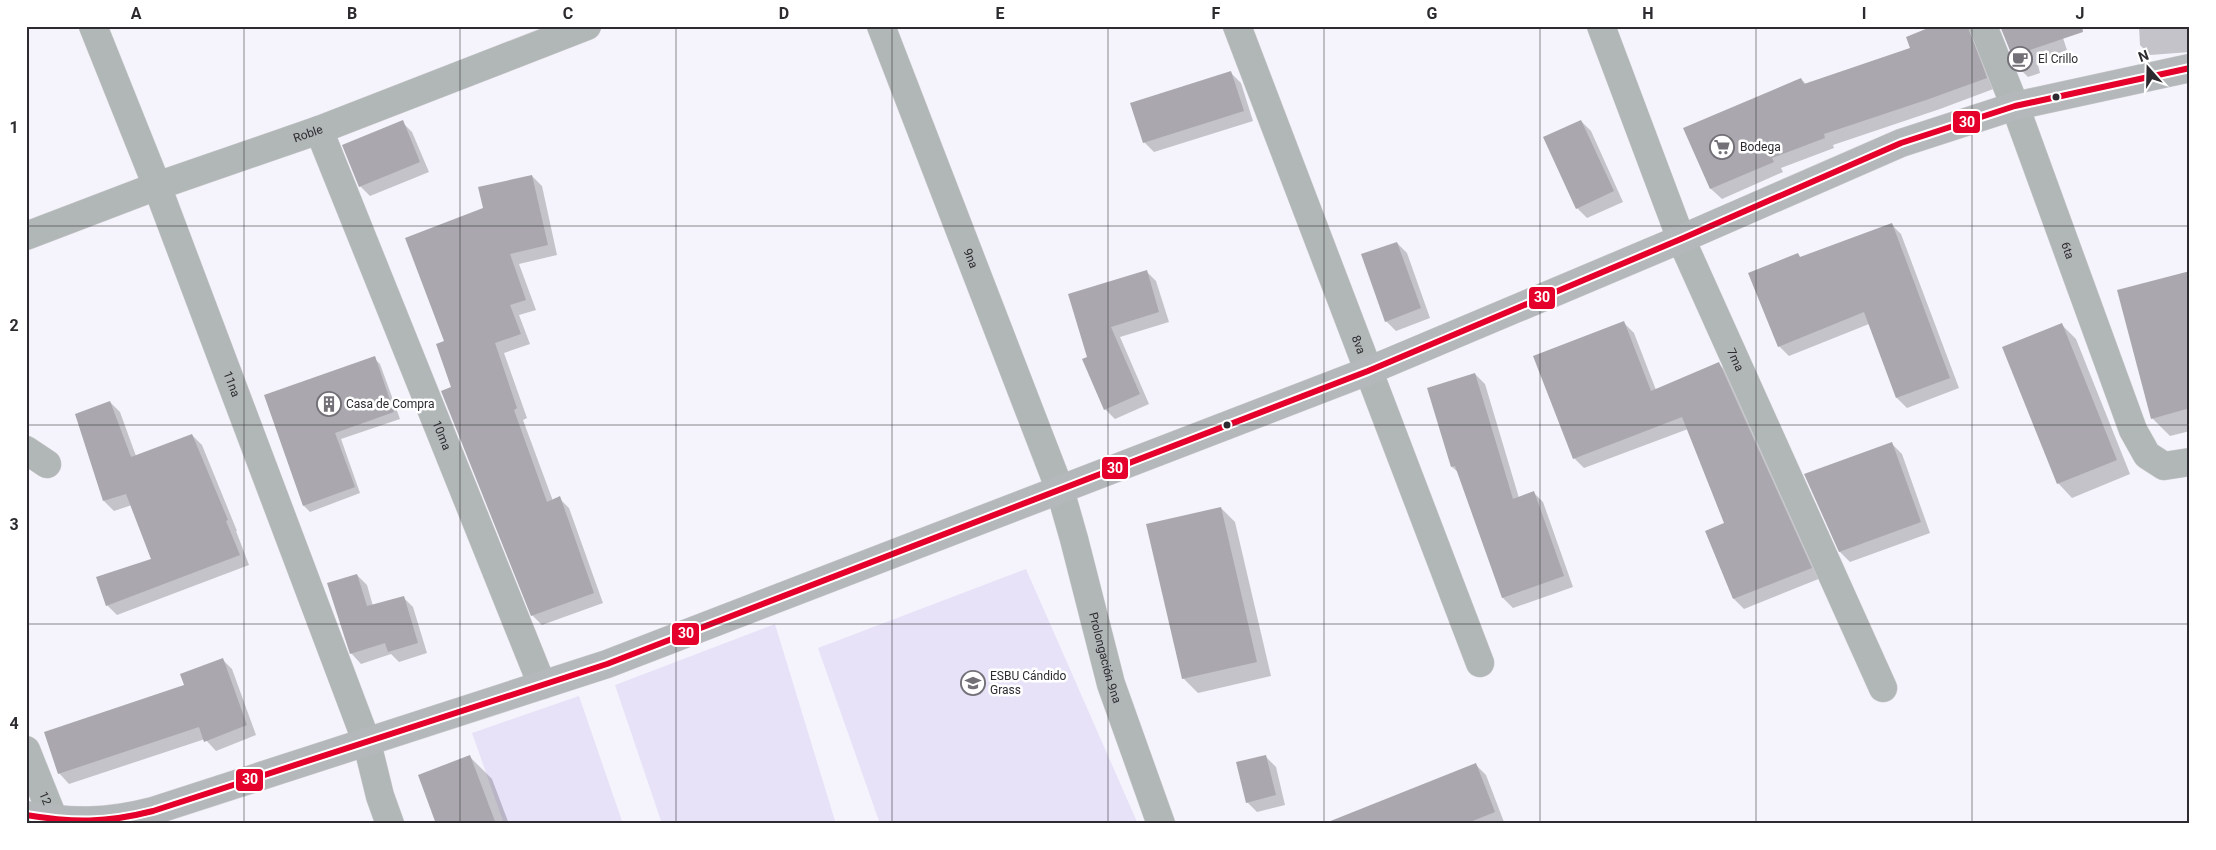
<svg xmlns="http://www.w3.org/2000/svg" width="2216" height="850" font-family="Roboto,sans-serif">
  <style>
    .green { fill: #e8e2f8 }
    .shadow { fill: #0003 }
    .building { fill: #aaa8ae }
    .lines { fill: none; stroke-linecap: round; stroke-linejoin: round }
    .minor-casing { stroke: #d2d1d6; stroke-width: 29 }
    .major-casing { stroke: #d2d1d6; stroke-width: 29 }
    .minor { stroke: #b1b6b6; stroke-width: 28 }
    .major { stroke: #b4b8bb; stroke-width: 28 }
    .bus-1-casing { stroke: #fff; stroke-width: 10 }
    .bus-1 { stroke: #e4002b; stroke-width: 6 }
    .grid { fill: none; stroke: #2d2b30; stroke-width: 1; stroke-opacity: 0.55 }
    .bus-dot { fill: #2d2b30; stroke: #fff; stroke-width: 2 }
    .labels { text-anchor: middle; stroke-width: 5; stroke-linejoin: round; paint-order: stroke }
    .poi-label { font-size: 12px; fill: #2d2b30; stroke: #fff; text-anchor: start }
    .street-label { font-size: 12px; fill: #2d2b30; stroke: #fff }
    .line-badge { stroke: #fff; stroke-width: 2 }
    .badge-label { font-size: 14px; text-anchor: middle; font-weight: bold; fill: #fff }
    .neatline { fill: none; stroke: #2d2b30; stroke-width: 2 }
    .grid-label { font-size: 16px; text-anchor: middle; font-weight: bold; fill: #2d2b30 }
  </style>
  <rect width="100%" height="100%" fill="#f5f4fc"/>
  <!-- green -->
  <g class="green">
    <polygon points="1026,569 1138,824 880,824 818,648"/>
    <polygon points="775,624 836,824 662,824 615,685"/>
    <polygon points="579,696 623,824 504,824 472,733"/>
  </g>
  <!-- shadow -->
  <g class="shadow">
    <polygon points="1943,26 1982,26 1996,88 1940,109 1833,145 1834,148 1781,168 1783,172 1722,199 1711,189 1685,129 1801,79 1807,85 1911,48"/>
    <polygon points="2001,26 2059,26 2067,50 2037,61 2040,73 2028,77 2018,67"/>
    <polygon points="2139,26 2190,26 2190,52 2150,55 2140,45"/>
    <polygon points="1231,73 1241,83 1253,121 1154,152 1144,142"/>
    <polygon points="1581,121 1591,131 1623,202 1587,218 1577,208"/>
    <polygon points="402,122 412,132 429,172 370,196 360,186"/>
    <polygon points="532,176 542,186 557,255 519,264 536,310 519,315 530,344 504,353 527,418 523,420 553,501 559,498 569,508 603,603 542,625 532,615 453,388 445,342 485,209"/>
    <polygon points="1891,224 1901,234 1959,388 1907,408 1897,398 1869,324 1789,356 1779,346 1797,254 1801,258"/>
    <polygon points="1397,243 1407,253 1430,318 1396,331 1386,321"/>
    <polygon points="1146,271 1156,281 1169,322 1120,337 1149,404 1115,419 1105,409 1089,357"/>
    <polygon points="2190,273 2190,431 2170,436 2152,418"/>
    <polygon points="1624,323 1634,333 1656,390 1719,364 1729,374 1821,578 1744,609 1734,599 1725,524 1688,429 1584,468 1574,458"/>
    <polygon points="2061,324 2076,339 2130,474 2072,498 2058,483"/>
    <polygon points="374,358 380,364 400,419 341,439 360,493 310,512 304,506 266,396"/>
    <polygon points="1475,374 1485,384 1519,498 1533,492 1543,502 1573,587 1513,608 1503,598 1459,473 1452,467"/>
    <polygon points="110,402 120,412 136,456 192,435 202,445 237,531 236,531 249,565 117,615 107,605 153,560 132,505 114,511 104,501"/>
    <polygon points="1892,444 1902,454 1930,533 1850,562 1840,552 1806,475"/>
    <polygon points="1221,508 1235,522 1271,676 1198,693 1183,678"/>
    <polygon points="357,575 367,585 373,606 403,597 413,607 427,653 399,662 391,654 361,664 351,653"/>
    <polygon points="222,659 232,669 256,735 216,751 205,739 69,784 59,773"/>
    <polygon points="470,757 492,779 509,824 437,824"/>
    <polygon points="1266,757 1276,767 1285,805 1257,812 1247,802"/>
    <polygon points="1476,765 1486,775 1504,822 1388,824"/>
  </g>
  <!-- building -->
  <g class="building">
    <polygon points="1933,26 1968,26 1987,78 1929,99 1824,134 1825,138 1772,158 1774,162 1710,189 1683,128 1801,78 1804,84 1910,48 1906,37"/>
    <polygon points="2000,26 2082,26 2083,32 2027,51 2031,63 2017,68"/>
    <polygon points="1231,71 1244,111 1143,143 1130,103"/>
    <polygon points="403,120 420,162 359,187 342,145"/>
    <polygon points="1581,120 1614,191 1576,209 1543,137"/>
    <polygon points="532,175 548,245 510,254 526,300 510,305 521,334 495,343 517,408 514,410 547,502 560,496 594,593 531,616 441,391 451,387 436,344 444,341 405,238 483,208 478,187"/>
    <polygon points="1892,223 1950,378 1896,398 1864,312 1778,347 1748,273 1798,253 1800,257"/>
    <polygon points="1397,242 1421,308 1385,322 1361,254"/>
    <polygon points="1147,270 1159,312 1111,327 1140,394 1104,410 1082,359 1087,357 1068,294"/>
    <polygon points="2190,271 2190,408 2151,419 2117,290"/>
    <polygon points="1624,321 1651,391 1719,362 1812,568 1733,599 1705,531 1724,523 1682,417 1573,459 1533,356"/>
    <polygon points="2062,323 2117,460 2057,484 2002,347"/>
    <polygon points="375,356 394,412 335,433 355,487 303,506 264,395"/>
    <polygon points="1475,373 1513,499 1534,491 1564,576 1502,598 1455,466 1451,467 1427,388"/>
    <polygon points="110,401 131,457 192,434 228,520 226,521 240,555 106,606 96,577 151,559 126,494 103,501 75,414"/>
    <polygon points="1892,442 1921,522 1839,552 1804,474"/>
    <polygon points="1221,507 1257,662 1182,679 1146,524"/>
    <polygon points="357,574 367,606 404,596 418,643 388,652 385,643 350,654 327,583"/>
    <polygon points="223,658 247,725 204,742 199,727 58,774 44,732 184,685 180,674"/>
    <polygon points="470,755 496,824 436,824 418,775"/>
    <polygon points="1266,755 1276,795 1246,803 1236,762"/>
    <polygon points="1476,763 1495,812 1465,824 1329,824 1328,822"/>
  </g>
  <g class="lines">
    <defs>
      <g id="minor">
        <path id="s1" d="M93 26 157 186 367 743 380 796 390 824"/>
        <path id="s2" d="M881 26 1060 490 1074 539 1111 684 1161 824"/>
        <path id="s3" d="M1237 26 1480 663"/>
        <path id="s4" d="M1601 26 1681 239 1883 688"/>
        <path id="s5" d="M1983 26 2015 106 2133 430 2147 455 2164 466 2190 462"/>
        <path id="s6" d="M319 130 542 685"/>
        <path id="s7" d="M26 236 157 186 319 130 587 26"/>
        <polyline points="26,450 47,464"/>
        <path id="s8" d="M26 750 54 820"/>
      </g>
      <path id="major" d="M26 815C74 823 106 823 153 811L607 664 1368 371 1681 239 1901 143 2015 106 2190 68"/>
    </defs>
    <!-- minor casing -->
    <use href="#minor" class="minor-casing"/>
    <!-- major casing -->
    <use href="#major" class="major-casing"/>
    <!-- minor -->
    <use href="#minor" class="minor"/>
    <!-- major -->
    <use href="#major" class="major"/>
    <defs>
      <path id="bus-1" d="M26 815C74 823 106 823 153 811L607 664 1368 371 1681 239 1901 143 2015 106 2190 68"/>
    </defs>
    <!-- bus-1 casing -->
    <use href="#bus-1" class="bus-1-casing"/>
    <!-- bus-1 -->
    <use href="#bus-1" class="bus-1"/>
  </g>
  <!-- grid -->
  <path class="grid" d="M244 26V824M460 26V824M676 26V824M892 26V824M1108 26V824M1324 26V824M1540 26V824M1756 26V824M1972 26V824M26 226H2190M26 425H2190M26 624H2190"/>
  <!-- icons -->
  <defs>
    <symbol id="cafe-ring" viewBox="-11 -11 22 22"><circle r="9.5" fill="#fff" stroke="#737177" stroke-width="1.5"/><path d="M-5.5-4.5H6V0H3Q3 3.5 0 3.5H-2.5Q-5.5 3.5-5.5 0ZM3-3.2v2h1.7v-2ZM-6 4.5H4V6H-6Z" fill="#737177"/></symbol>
    <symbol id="supermarket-ring" viewBox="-11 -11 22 22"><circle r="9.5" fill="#fff" stroke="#737177" stroke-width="1.5"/><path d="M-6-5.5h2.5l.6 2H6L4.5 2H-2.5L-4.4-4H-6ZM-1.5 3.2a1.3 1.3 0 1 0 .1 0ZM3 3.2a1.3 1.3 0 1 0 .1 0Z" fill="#737177"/></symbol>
    <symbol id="building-ring" viewBox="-11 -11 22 22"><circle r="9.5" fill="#fff" stroke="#737177" stroke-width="1.5"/><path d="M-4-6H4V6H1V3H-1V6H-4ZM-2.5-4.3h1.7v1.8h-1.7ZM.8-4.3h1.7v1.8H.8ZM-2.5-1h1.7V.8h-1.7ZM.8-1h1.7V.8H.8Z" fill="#737177"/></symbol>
    <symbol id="school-ring" viewBox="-11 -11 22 22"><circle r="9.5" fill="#fff" stroke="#737177" stroke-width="1.5"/><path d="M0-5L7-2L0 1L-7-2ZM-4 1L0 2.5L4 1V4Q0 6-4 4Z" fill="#737177"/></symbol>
  </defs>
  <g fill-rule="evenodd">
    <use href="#cafe-ring" x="2006" y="45" width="28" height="28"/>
    <use href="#supermarket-ring" x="1708" y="133" width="28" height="28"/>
    <use href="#building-ring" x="315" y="390" width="28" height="28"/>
    <use href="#school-ring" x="959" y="669" width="28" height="28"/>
  </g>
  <!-- markers -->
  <g class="bus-dot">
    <circle cx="2056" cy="97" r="4.5"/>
    <circle cx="1227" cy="425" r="4.5"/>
  </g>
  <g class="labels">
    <!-- poi labels -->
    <g class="poi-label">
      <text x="2038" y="63">El Crillo</text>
      <text x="1740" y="151">Bodega</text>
      <text x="346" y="408">Casa de Compra</text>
      <text x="990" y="680">ESBU Cándido<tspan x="990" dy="14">Grass</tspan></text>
    </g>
    <!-- street labels -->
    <g class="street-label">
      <text dy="4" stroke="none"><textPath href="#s7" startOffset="300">Roble</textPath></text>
      <text dy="4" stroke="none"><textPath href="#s5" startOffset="240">6ta</textPath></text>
      <text dy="4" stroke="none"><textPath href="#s2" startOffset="249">9na</textPath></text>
      <text dy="4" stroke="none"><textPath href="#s3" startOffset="341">8va</textPath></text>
      <text dy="4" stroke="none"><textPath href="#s4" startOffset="360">7ma</textPath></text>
      <text dy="4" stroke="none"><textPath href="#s1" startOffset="384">11na</textPath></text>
      <text dy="4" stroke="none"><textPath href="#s6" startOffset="329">10ma</textPath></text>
      <text dy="4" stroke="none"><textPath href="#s2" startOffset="671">Prolongación 9na</textPath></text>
      <text dy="4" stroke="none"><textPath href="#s8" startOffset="52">12</textPath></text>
    </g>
  </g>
  <g class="line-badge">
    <rect x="1952" y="110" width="29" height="24" rx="5" fill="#e4002b"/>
    <rect x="1528" y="286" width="28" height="24" rx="5" fill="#e4002b"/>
    <rect x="1101" y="456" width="28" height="24" rx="5" fill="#e4002b"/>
    <rect x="671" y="622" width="29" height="24" rx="5" fill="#e4002b"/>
    <rect x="235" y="768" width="29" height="24" rx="5" fill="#e4002b"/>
  </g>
  <g class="badge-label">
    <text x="1967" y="127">30</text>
    <text x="1542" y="302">30</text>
    <text x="1115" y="473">30</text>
    <text x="686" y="638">30</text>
    <text x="250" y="784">30</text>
  </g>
  <!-- border -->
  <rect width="2216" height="850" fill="none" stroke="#ffffff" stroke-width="55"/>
  <!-- north arrow -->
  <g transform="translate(2148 68) rotate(340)" stroke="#ffffff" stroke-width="4" paint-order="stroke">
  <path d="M0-4L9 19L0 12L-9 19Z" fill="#2d2b30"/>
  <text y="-8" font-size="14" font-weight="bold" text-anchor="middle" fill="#2d2b30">N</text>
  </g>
  <rect x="28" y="28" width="2160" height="794" class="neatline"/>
  <g class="grid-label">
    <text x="136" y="19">A</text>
    <text x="352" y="19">B</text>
    <text x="568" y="19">C</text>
    <text x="784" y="19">D</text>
    <text x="1000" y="19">E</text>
    <text x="1216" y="19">F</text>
    <text x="1432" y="19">G</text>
    <text x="1648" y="19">H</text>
    <text x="1864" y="19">I</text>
    <text x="2080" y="19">J</text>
    <text x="14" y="133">1</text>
    <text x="14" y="331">2</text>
    <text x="14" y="530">3</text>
    <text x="14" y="729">4</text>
  </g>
</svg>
